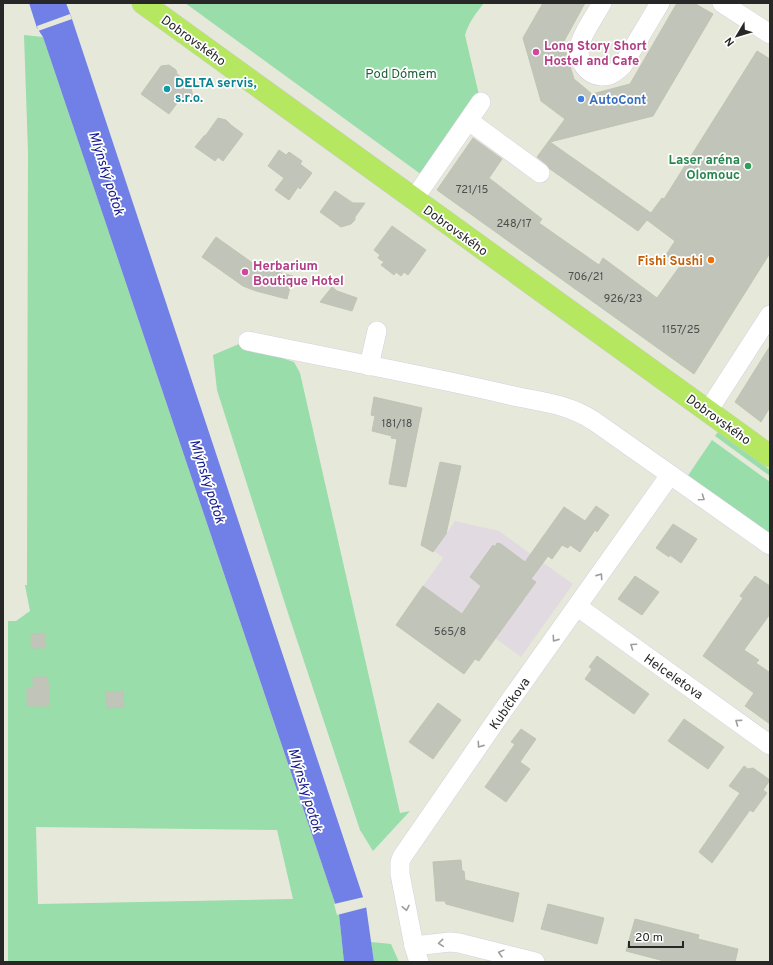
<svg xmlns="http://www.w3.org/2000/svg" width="773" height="965" font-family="Overpass,sans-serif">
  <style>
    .industrial { fill: #e1dae1 }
    .green { fill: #98ddaa; fill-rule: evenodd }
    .water { fill: #7180e6 }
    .pier { fill: #e6e9d9 }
    .building { fill: #c1c4b9; stroke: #c0c4b3 }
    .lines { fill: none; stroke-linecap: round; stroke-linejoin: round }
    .minor-casing { stroke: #d6cfe0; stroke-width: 20 }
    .major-casing { stroke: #cbcbcb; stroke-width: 23 }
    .minor { stroke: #fff; stroke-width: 19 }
    .major { stroke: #b5e760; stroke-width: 22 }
    .oneway { stroke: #9e9e9e }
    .hotel-dot { fill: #d1479c; stroke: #fff; stroke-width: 1.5 }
    .culture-dot { fill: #0f9aa8; stroke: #fff; stroke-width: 1.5 }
    .shop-dot { fill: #3f7fe0; stroke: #fff; stroke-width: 1.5 }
    .leisure-dot { fill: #2e9e5b; stroke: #fff; stroke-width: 1.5 }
    .food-dot { fill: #e8710a; stroke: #fff; stroke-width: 1.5 }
    .labels { text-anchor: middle; stroke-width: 3.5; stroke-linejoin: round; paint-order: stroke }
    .number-label { font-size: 11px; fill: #4e4e4c }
    .street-label { font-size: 13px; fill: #272727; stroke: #fff }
    .hotel-label { font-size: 13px; font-weight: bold; fill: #b23c85; stroke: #fff; text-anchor: start }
    .park-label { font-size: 13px; fill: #1d5e37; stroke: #fff }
    .culture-label { font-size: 13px; font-weight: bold; fill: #0d838f; stroke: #fff; text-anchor: start }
    .shop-label { font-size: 13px; font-weight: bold; fill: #366cbe; stroke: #fff; text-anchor: start }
    .leisure-label { font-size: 13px; font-weight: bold; fill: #27864d; stroke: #fff; text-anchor: end }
    .food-label { font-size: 13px; font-weight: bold; fill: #c56008; stroke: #fff; text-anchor: end }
    .water-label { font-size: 14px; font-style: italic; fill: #151b8d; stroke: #fff }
  </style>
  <rect width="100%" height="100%" fill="#e6e9d9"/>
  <!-- industrial -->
  <polygon class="industrial" points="455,521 499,531 573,584 521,657 423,586 443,558 434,551"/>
  <!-- green -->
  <g class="green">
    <path d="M185 3H484C476 13 469 22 465 35L479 95 422 175Z"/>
    <path d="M24 35 43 37 336 906 339 914 344 962H8V621H16L30 611 25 585H27L28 152ZM36 827 277 830 293 899 38 904Z"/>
    <polygon points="239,344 294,362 300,373 400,813 410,811 373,851 360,830 288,613 217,390 213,355"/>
    <polygon points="718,432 770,470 770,476 715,436"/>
    <polygon points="712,440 770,482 770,536 687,477"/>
    <polygon points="371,942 391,944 399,962 374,962"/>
  </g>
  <!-- water -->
  <polygon class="water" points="29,3 66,3 71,16 366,906 374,962 344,962 339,914 336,906 43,37 37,28"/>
  <!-- pier -->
  <g class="pier">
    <polygon points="70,14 72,19 38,31 37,26"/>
    <polygon points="364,897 368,907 337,915 334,904"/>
  </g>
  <!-- building -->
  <g class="building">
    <polygon points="543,3 585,3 563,43 574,79 592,94 630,84 677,3 694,3 713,14 653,116 550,142 651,213 662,198 664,199 757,51 770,59 770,253 694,374 437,190 473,138 502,159 489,178 542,219 539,223 599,265 603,258 657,298 680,266 666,255 675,241 647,220 638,231 550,169 546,164 537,157 565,119 541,101 523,38"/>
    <polygon points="169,65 176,70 177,74 190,84 193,97 181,98 169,114 141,94 161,66"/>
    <polygon points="218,118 226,120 231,125 243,134 223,161 218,157 215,161 195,147 204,136 206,135"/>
    <polygon points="279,150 286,155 289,152 302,161 300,164 312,173 300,189 298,187 289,200 275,190 284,178 268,166"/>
    <polygon points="335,191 353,203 365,203 355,217 355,220 351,224 341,227 320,212"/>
    <polygon points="392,226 426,250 408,275 404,272 401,276 396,272 394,275 381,265 384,262 378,258 380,255 374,250"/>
    <polygon points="216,237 254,264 266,269 293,276 287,299 256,291 243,286 202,257"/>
    <polygon points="332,287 337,291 357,298 352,311 320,302"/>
    <polygon points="770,346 770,407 761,422 735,402"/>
    <polygon points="374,397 422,408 406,487 389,484 397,439 391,438 392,436 372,431 375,416 371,415"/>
    <polygon points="440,462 461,466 446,534 433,552 421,545"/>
    <polygon points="596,506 609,515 597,532 595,530 580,552 570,545 568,548 562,545 552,559 548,556 531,579 536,582 479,661 475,659 464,674 396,625 423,586 462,614 481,586 470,577 493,545 495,547 497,543 501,544 525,562 564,507 585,521"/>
    <polygon points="673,524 697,539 681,563 670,555 669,557 656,548"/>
    <polygon points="635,576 659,592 642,615 618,599"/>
    <polygon points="755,576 770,586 770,614 744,650 759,660 756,663 769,672 770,670 770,724 745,706 754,693 703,656 743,598 740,596"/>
    <polygon points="45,633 45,648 31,648 31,634"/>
    <polygon points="597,656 649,694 634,714 585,679 592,669 589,667"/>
    <polygon points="33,677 47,677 47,683 49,683 49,706 27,706 27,688 33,688"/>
    <polygon points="123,691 124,707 107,708 106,692"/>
    <polygon points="438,703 461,720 433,759 409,742"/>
    <polygon points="684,719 724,747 708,769 668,741"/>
    <polygon points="521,729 536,739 520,762 530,769 506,802 485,787 515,744 511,742"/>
    <polygon points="744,766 748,769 753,768 756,770 770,780 763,790 767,793 753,812 750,810 712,863 699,852 740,793 729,786"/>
    <polygon points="461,860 462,871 464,871 465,880 519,893 513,922 446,904 445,901 436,901 433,862"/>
    <polygon points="548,904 604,918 597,944 541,929"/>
    <polygon points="635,919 699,935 698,939 738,949 735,962 668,962 626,951"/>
  </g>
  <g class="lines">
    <defs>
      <g id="minor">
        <path d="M602 3C595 16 582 33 579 47 577 60 587 75 601 76 610 77 617 71 623 65L660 3"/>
        <polyline points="722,3 770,34"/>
        <polyline points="469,121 540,173"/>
        <polyline points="414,199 481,102"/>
        <path d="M248 341C333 359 420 374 505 394 537 402 565 402 594 421L770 545"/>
        <polyline points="369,366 377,331"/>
        <polyline points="708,411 770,315"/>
        <polyline points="578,607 770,745"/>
        <polyline points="414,946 450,942 459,943 535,962"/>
        <polyline points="419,962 414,946 400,874 400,862 402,857 504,709 670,475"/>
      </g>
      <polyline id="major" points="143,3 770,456"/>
    </defs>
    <!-- minor casing -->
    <use href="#minor" class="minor-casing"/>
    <!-- major casing -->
    <use href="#major" class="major-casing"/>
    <!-- minor -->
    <use href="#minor" class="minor"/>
    <!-- major -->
    <use href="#major" class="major"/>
  </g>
  <!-- one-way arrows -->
  <defs><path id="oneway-chevron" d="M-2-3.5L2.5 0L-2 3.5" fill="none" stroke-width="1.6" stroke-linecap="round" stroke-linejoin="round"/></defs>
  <g class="oneway">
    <use href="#oneway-chevron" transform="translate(702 498) rotate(35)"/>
    <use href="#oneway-chevron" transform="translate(600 576) rotate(-55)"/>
    <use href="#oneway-chevron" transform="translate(555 639) rotate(125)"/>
    <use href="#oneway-chevron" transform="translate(633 646) rotate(-145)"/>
    <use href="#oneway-chevron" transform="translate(738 722) rotate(-144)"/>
    <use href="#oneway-chevron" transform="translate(480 745) rotate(125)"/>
    <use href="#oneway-chevron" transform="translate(406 908) rotate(79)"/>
    <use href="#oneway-chevron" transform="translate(441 943) rotate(175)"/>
    <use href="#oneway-chevron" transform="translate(501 953) rotate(-165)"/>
  </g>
  <!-- markers -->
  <g class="hotel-dot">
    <circle cx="536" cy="52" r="4"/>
    <circle cx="245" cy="272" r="4"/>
  </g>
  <circle class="culture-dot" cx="167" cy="89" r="4"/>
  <circle class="shop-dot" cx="581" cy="99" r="4"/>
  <circle class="leisure-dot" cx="748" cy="166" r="4"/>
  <circle class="food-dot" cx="711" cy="260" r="4"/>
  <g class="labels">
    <!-- number labels -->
    <g class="number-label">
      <text x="472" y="193">721/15</text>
      <text x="514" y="227">248/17</text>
      <text x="586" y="280">706/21</text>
      <text x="623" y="302">926/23</text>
      <text x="681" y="333">1157/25</text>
      <text x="397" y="427">181/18</text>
      <text x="450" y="635">565/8</text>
    </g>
    <!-- street labels -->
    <g class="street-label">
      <text transform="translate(194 40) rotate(36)" y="5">Dobrovského</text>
      <text transform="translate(456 230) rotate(36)" y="5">Dobrovského</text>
      <text transform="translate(719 419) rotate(36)" y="5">Dobrovského</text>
      <text transform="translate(674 676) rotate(35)" y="5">Helceletova</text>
      <text transform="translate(509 703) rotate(-55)" y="5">Kubíčkova</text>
    </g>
    <!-- hotel labels -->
    <g class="hotel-label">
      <text x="544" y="50">Long Story Short<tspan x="544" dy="15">Hostel and Cafe</tspan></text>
      <text x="253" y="270">Herbarium<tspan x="253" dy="15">Boutique Hotel</tspan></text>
    </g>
    <!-- park labels -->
    <g class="park-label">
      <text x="401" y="78">Pod Dómem</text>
    </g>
    <!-- culture labels -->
    <g class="culture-label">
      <text x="175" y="87">DELTA servis,<tspan x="175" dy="15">s.r.o.</tspan></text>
    </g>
    <!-- shop labels -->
    <g class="shop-label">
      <text x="589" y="104">AutoCont</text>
    </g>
    <!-- leisure labels -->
    <g class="leisure-label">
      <text x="740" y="164">Laser aréna<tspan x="740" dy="15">Olomouc</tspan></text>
    </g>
    <!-- food labels -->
    <g class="food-label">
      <text x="703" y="265">Fishi Sushi</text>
    </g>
    <!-- water labels -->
    <g class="water-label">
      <text transform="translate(107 173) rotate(72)" y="5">Mlýnský potok</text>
      <text transform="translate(208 481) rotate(72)" y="5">Mlýnský potok</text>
      <text transform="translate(306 790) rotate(73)" y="5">Mlýnský potok</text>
    </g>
  </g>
  <!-- border -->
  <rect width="773" height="965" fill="none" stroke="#272727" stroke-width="8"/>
  <!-- north arrow -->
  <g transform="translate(737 36) rotate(232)" stroke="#ffffff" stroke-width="3" paint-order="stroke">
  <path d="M0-3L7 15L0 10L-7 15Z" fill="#272727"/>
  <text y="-6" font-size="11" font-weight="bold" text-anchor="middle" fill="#272727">N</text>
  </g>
  <!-- scale -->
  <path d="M629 941v6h54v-6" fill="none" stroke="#272727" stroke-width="2"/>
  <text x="635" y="941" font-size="12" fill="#272727" stroke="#ffffff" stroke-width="3" paint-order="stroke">20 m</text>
</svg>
